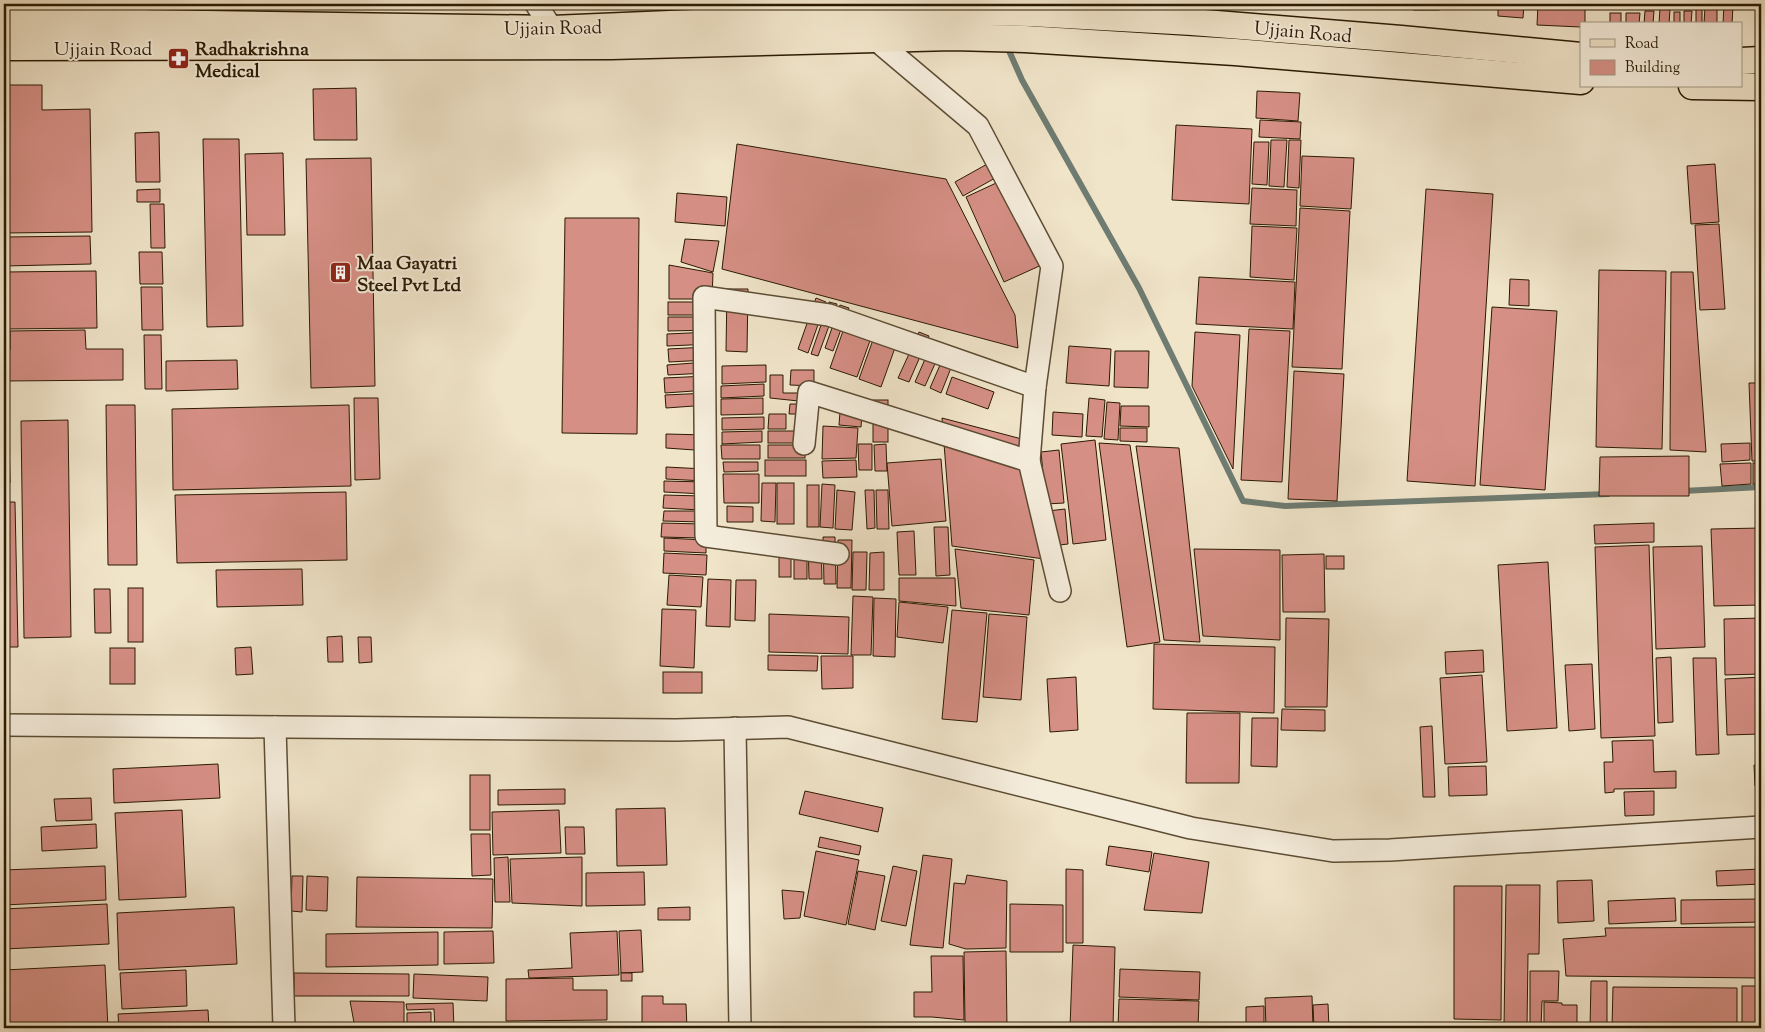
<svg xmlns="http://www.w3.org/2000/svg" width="1765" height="1032" font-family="'Sorts Mill Goudy',serif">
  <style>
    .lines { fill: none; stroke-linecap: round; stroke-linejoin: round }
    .stream { stroke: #6e7c72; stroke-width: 6 }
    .building { fill: #d68f85; stroke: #2b1a03 }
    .minor-casing { stroke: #5c4c34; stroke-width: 24 }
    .major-casing { stroke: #2b1a03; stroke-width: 29 }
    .minor { stroke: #f5eddc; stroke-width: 21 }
    .major { stroke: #f0e4c9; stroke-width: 26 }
    .labels { text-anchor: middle; stroke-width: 4; stroke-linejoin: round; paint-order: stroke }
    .street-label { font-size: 19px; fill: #2b1a03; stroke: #f5eddc }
    .poi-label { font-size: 19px; font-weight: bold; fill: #2b1a03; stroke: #f5eddc; text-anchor: start }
  </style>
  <rect width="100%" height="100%" fill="#f0e4c9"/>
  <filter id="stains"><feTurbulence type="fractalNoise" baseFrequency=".004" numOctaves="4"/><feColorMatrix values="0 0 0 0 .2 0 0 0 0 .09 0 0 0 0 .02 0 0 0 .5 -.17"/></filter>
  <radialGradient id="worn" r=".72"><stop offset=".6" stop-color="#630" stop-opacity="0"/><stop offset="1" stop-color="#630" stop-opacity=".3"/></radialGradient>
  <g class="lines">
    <!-- stream -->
    <g class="stream">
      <polyline points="1006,44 1022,80 1139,288 1243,501 1285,506 1608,494"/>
      <polyline points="1683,491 1761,487"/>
    </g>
  </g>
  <!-- building -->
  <g class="building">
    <rect x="1414" y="4" width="25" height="6"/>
    <rect x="1452" y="4" width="14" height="3"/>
    <polygon points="1467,4 1482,4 1482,7 1468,7"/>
    <polygon points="1498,4 1524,4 1523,18 1498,16"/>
    <polygon points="1538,4 1585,4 1585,24 1581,24 1581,27 1537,25"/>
    <polygon points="1724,4 1733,5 1732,24 1723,24"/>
    <polygon points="1705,7 1717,7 1717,24 1704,24"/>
    <polygon points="1660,8 1670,9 1669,24 1659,24"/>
    <rect x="1696" y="9" width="6" height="15"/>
    <polygon points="1645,11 1654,11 1653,24 1644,24"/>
    <polygon points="1684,11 1692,11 1691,24 1684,24"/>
    <rect x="1674" y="12" width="6" height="12"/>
    <rect x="1610" y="13" width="11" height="11"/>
    <polygon points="1626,13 1640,13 1639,24 1626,24"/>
    <polygon points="4,85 42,85 42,110 90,109 92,232 4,233"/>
    <polygon points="356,88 357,140 314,140 313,89"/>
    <polygon points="1257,91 1300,93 1298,121 1256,118"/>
    <polygon points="1260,120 1301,122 1300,139 1259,137"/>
    <polygon points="1176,125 1252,129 1249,204 1172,200"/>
    <polygon points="159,132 160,182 136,182 135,133"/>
    <polygon points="203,139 239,139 243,326 207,327"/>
    <polygon points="1271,140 1287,140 1284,187 1269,186"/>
    <polygon points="1289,140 1301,140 1299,188 1287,187"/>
    <polygon points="1254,142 1269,142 1267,185 1252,184"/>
    <polygon points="737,144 946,179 1015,315 1018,348 722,269"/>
    <polygon points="283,153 285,235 247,235 245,154"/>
    <polygon points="1302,156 1354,158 1351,209 1300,206"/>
    <polygon points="371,158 375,386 311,388 306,159"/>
    <polygon points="989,163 997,177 963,196 955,182"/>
    <polygon points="1715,164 1719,222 1691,224 1687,166"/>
    <polygon points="1007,178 1046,263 1004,282 966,197"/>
    <polygon points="1252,188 1297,190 1296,226 1250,224"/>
    <polygon points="160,189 160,202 137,202 137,190"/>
    <polygon points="1426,189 1493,194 1475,486 1407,481"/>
    <polygon points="677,193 727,197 725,226 675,222"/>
    <polygon points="150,204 164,204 165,248 151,248"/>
    <polygon points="1300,208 1350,211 1342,369 1292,367"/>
    <polygon points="565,218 639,218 637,434 562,433"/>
    <polygon points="1719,224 1725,309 1700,310 1695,225"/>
    <polygon points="1252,226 1297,228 1294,280 1250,277"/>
    <polygon points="90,236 91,264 4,266 4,237"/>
    <polygon points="685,239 719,241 713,272 681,262"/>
    <polygon points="139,252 162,252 163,284 140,284"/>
    <polygon points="669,265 713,273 712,299 669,299"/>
    <polygon points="1599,270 1666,271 1662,449 1596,447"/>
    <polygon points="96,271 97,328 4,329 4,272"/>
    <polygon points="1671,272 1693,272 1706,452 1670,450"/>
    <polygon points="1199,277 1295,282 1293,329 1196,324"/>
    <polygon points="1510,279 1529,280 1529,306 1509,305"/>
    <polygon points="141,287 162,287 163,330 142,330"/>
    <polygon points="727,289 748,289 747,352 726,351"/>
    <polygon points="816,298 826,302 808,353 798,349"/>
    <rect x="668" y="302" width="45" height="13"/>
    <polygon points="829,302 837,304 818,356 811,354"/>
    <polygon points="840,305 849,308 833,351 825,348"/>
    <polygon points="1492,307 1557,311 1545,490 1480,485"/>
    <polygon points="850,311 877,321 857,377 830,368"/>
    <polygon points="668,317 713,317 714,330 668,331"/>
    <polygon points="879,323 901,331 881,387 859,379"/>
    <polygon points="1249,329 1290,331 1282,482 1241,480"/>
    <polygon points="85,330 86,349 123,349 123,380 4,381 4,350 10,350 10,331"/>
    <polygon points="711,332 712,344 667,346 667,334"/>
    <polygon points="919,332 929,336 909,382 898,378"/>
    <polygon points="1195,332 1240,335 1233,469 1192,386"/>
    <polygon points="144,335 161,335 162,389 145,389"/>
    <polygon points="933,341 943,346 925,386 915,382"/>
    <polygon points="1069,346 1111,349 1109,386 1066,383"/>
    <polygon points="707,347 707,360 669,362 668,349"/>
    <polygon points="947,349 957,353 941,393 930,388"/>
    <polygon points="1115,351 1149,351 1148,388 1114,387"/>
    <polygon points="237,360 238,389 166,391 166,361"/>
    <polygon points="707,362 707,373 668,375 667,365"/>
    <polygon points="766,365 766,382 722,384 722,366"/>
    <polygon points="791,370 814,370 814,386 790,385"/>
    <polygon points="1294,371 1344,374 1337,501 1288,499"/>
    <polygon points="770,375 783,375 783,393 809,393 808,402 770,398"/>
    <polygon points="707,376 708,390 665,393 664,378"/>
    <polygon points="952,377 994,392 988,409 946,394"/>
    <polygon points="1749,383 1761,383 1761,461 1752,461"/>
    <polygon points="764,384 764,396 721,398 721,386"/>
    <polygon points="4,387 8,387 10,483 4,483"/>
    <polygon points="708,393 708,405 666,408 665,395"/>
    <polygon points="354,398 378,398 380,479 355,480"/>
    <polygon points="763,398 763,414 721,415 721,399"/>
    <polygon points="1089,398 1105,400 1102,437 1086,436"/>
    <rect x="873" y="400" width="15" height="42"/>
    <polygon points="1107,402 1120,403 1118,440 1104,439"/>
    <polygon points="790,404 809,404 809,414 789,414"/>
    <polygon points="106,405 135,405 137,565 108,565"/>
    <polygon points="349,405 351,486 173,490 172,409"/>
    <polygon points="1121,406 1149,406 1149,427 1120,426"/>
    <polygon points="840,412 862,414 861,427 839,425"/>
    <polygon points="1053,412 1083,414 1082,437 1052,435"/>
    <polygon points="769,414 786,414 786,429 768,429"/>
    <polygon points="764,417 764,429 722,430 722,418"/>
    <polygon points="942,418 1037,443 1044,559 952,546"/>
    <polygon points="68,420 71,637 24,638 21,421"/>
    <polygon points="823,426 858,428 856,458 822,459"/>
    <polygon points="1120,428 1147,428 1147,442 1120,441"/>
    <polygon points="762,431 762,442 722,444 722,432"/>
    <rect x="768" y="431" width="36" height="12"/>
    <polygon points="666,434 708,435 709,451 666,448"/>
    <polygon points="1095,440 1106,540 1073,544 1061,444"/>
    <polygon points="1099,443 1130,445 1160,642 1127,647"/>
    <polygon points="1750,443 1750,460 1722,462 1721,444"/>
    <polygon points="858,444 872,444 872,470 859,470"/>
    <polygon points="886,444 887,471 875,471 874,445"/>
    <polygon points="721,445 760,445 760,459 722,459"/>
    <rect x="768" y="445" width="37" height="13"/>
    <polygon points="1136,446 1179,448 1200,642 1164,640"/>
    <polygon points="1059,450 1064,503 1046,504 1041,452"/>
    <polygon points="1689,456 1689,496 1599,496 1600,457"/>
    <polygon points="941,459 946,521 892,526 887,463"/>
    <rect x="765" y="460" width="41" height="16"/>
    <polygon points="856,460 857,477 823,478 822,461"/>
    <polygon points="723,462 758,462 758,471 724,472"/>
    <polygon points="1751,463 1751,484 1722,486 1720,464"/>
    <rect x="1753" y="463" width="8" height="21"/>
    <polygon points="666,467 705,469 705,481 666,479"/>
    <polygon points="723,474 759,474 759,503 724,503"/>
    <polygon points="664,481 705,482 705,494 664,492"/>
    <polygon points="762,483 776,483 775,522 761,521"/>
    <rect x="777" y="483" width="17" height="41"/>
    <polygon points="822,484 835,485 833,528 820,527"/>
    <rect x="807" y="485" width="12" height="42"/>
    <polygon points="837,490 855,492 852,530 835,529"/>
    <polygon points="865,490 874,490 875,528 867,529"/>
    <polygon points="876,490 888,490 889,529 877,529"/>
    <polygon points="346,492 347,560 177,563 175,495"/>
    <polygon points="664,495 702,496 701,510 663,508"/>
    <polygon points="4,502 15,502 18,647 4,647"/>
    <polygon points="727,506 753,507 753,522 727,522"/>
    <polygon points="1065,509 1068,544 1051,546 1048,511"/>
    <polygon points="664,511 702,511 702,522 663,521"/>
    <polygon points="662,523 702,524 701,538 661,537"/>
    <polygon points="1654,523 1654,542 1595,544 1594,525"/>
    <polygon points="934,527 948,527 950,575 936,576"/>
    <polygon points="1761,528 1761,605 1714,606 1711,529"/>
    <polygon points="914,531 916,575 899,575 897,532"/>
    <polygon points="823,537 835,537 836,584 824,584"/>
    <polygon points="664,538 706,540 706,553 664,551"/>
    <rect x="779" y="539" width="12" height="38"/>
    <polygon points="838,540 852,540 851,588 837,588"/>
    <rect x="794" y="541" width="13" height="38"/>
    <polygon points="808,542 821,542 822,579 809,579"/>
    <polygon points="1649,545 1655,736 1601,738 1595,547"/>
    <polygon points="1702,546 1705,647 1656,649 1653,547"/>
    <polygon points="955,549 1034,560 1029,615 961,608"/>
    <polygon points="1194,549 1280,550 1280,640 1203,636"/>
    <polygon points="853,552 867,552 866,590 852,590"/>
    <polygon points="884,552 884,590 869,590 870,553"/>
    <polygon points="664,553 707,555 706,575 663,573"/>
    <polygon points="1324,554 1325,612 1283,612 1282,555"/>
    <rect x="1326" y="556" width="18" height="13"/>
    <polygon points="1548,562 1557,728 1507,731 1498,565"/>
    <polygon points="302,569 303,605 217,607 216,570"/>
    <polygon points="669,575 703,577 701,607 667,605"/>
    <polygon points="899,578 955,578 956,606 899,601"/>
    <polygon points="708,579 731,580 730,627 706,626"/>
    <polygon points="736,580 756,580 755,621 735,620"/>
    <rect x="128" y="588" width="15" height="54"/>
    <polygon points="94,589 110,589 111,633 95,633"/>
    <polygon points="853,596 873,597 871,655 851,655"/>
    <polygon points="874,598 896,599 895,657 873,656"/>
    <polygon points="899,602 948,607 943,643 897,637"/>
    <polygon points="662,609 696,610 694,668 660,666"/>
    <polygon points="952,610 987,613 977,722 942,719"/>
    <polygon points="769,614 849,617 848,654 769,652"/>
    <polygon points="989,614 1027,617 1021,700 983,697"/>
    <polygon points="1286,618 1329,619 1327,707 1285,707"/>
    <polygon points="1761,618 1761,674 1725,675 1724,619"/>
    <polygon points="342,636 343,662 328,662 327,637"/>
    <polygon points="358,637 371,637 372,662 359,663"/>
    <polygon points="1154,644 1275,647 1274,713 1153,709"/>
    <polygon points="251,647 253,674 236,675 235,648"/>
    <rect x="110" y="648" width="25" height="36"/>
    <polygon points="1483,650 1484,672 1446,674 1445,652"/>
    <polygon points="768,655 818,656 817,671 768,670"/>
    <polygon points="821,656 853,656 853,688 822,689"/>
    <polygon points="1671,657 1673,722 1658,723 1656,658"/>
    <polygon points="1693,658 1716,658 1719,754 1696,755"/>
    <polygon points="1592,664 1595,729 1569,731 1565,665"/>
    <rect x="663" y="672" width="39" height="21"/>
    <polygon points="1482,675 1487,762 1445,764 1440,678"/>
    <polygon points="1076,677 1078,730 1050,732 1047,679"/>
    <polygon points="1761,677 1761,734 1727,735 1725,679"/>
    <polygon points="1282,709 1325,710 1325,731 1281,730"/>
    <polygon points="1187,713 1240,713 1239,783 1186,783"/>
    <polygon points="1252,718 1278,718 1277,767 1251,766"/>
    <polygon points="1432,726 1435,797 1423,797 1420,727"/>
    <polygon points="1653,740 1654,772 1676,771 1676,788 1614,789 1614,792 1605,793 1604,762 1613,762 1612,741"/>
    <polygon points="218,764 220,798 114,803 113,769"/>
    <polygon points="1754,765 1761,765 1761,786 1755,786"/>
    <polygon points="1486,766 1487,795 1449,796 1448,767"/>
    <rect x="470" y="775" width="20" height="55"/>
    <polygon points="565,789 565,804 498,805 498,790"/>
    <polygon points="805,791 883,808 878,832 799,814"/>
    <polygon points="1654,791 1654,815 1625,816 1624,792"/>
    <polygon points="91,798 92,820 56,821 54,799"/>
    <polygon points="665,808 667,865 617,866 616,809"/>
    <polygon points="182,810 186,897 119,900 115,813"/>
    <polygon points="559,810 561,853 493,855 492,812"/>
    <polygon points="96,824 97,848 42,851 41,827"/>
    <polygon points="565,827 584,827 585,854 566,854"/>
    <polygon points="471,834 490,834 491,875 472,876"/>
    <polygon points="820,837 861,846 859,855 818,847"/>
    <polygon points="1109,846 1152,852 1149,872 1106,865"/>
    <polygon points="816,851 859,860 846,925 804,916"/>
    <polygon points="1154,853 1209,862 1202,913 1144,910"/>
    <polygon points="923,855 952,859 943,948 910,945"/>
    <polygon points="508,857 510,902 495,902 494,858"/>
    <polygon points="582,857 582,906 512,903 510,859"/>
    <polygon points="105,866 106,900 4,905 4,870"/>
    <polygon points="893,866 917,871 906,926 881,921"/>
    <polygon points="1066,869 1083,870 1083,943 1066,943"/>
    <polygon points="1761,869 1761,884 1717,886 1716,871"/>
    <polygon points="858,871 885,876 875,930 848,924"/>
    <polygon points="644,872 645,905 586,906 586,873"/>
    <polygon points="967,875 1007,881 1006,948 966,949 949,944 954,883 965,884"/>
    <polygon points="292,876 303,876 302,912 291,911"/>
    <polygon points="307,876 328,877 327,911 306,910"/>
    <polygon points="357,877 493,879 492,928 356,927"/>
    <polygon points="1592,880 1594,921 1558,923 1557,881"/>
    <polygon points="1506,885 1540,885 1539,954 1528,954 1527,1028 1504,1028"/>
    <polygon points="1454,886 1502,886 1501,1020 1454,1019"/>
    <polygon points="782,890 804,892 800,918 784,919"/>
    <polygon points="1675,898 1676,921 1609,924 1608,901"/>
    <polygon points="1761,899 1761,922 1681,924 1681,900"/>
    <polygon points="107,904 109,944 4,949 4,909"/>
    <polygon points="1010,904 1063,905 1063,952 1010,952"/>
    <polygon points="234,907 237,964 119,970 117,913"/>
    <polygon points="690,907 690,920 658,920 658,908"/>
    <polygon points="1761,927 1761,978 1566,976 1563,939 1606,936 1605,928"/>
    <polygon points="641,930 643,972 621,973 619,931"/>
    <polygon points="493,931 494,963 444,964 444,932"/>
    <polygon points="617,931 619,975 529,978 528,970 572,968 570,933"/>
    <polygon points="438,932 438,965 326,967 326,934"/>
    <polygon points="1073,945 1115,947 1113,1028 1070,1028"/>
    <polygon points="1006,951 1007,1028 989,1028 965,1024 964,952"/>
    <polygon points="931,956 963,956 964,1020 932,1017 914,1017 914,992 932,992"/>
    <polygon points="105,965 108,1028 4,1028 4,970"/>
    <polygon points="1120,969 1200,972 1199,1000 1119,997"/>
    <polygon points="186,970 187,1006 122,1009 120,973"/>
    <polygon points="1530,971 1559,971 1558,1001 1542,1001 1541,1028 1530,1028"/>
    <polygon points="294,973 409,974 409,996 294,996"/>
    <rect x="621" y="973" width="11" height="8"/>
    <polygon points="414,974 488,977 487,1001 413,998"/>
    <polygon points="573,978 573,990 607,990 607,1020 506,1021 506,979"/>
    <polygon points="1591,981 1607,981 1607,1028 1590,1028"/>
    <rect x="1742" y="986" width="19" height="42"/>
    <polygon points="1613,987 1737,988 1737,1028 1612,1028"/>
    <polygon points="642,996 663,996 663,1004 686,1004 687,1028 642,1028"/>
    <polygon points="1312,996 1313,1028 1266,1028 1265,998"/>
    <polygon points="1119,999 1199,1001 1198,1028 1118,1028"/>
    <polygon points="350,1001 404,1002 404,1028 355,1028"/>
    <polygon points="1544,1002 1562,1003 1562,1005 1577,1005 1577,1028 1544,1028"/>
    <polygon points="453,1003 454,1028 435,1028 434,1009 407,1010 406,1004"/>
    <polygon points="1328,1004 1329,1028 1314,1028 1313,1005"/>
    <polygon points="1264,1006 1264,1028 1246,1028 1246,1007"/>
    <polygon points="208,1010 209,1028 119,1028 118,1014"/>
    <polygon points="431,1012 431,1028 407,1028 407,1013"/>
  </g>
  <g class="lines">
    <defs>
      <g id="minor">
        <polyline points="137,4 139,38"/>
        <polyline points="536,4 552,29"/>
        <polyline points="1035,387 1029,461 1060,591"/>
        <polyline points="804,444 809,392 1029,461"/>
        <polyline points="838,554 706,536 704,297 829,315 1035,387 1052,266 978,126 882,45 880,39"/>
        <polyline points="4,725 676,730 788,727 1191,828 1333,851 1390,850 1761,827"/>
        <polyline points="275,727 284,1028"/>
        <polyline points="735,728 740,1028"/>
      </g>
      <g id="major">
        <polyline points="4,21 552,29 951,12 1030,13 1192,22 1401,39 1581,56"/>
        <polyline points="4,47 611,46 953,37 1025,39 1235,52 1581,81"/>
        <polyline points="1741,61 1761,60"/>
        <polyline points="1692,86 1761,87"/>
      </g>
    </defs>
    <!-- minor casing -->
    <use href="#minor" class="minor-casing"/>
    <!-- major casing -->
    <use href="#major" class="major-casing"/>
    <!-- minor -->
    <use href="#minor" class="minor"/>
    <!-- major -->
    <use href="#major" class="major"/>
  </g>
  <!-- icons -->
  <defs>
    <symbol id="pharmacy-square" viewBox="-11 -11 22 22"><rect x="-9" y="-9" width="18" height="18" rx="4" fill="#8f2418" stroke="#f5eddc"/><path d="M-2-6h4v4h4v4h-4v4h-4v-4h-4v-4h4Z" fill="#fff"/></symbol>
    <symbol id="building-square" viewBox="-11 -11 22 22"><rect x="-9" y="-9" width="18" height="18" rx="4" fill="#8f2418" stroke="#f5eddc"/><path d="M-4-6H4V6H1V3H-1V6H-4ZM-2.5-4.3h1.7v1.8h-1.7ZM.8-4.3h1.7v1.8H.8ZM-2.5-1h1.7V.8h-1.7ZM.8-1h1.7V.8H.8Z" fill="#fff"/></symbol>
  </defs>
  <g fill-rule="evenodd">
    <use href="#pharmacy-square" x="166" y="46" width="25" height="25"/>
    <use href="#building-square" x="328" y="260" width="25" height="25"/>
  </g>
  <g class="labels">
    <!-- street labels -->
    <g class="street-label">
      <text transform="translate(553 27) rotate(-1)" y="7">Ujjain Road</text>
      <text transform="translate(1303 31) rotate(5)" y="7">Ujjain Road</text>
      <text x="103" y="55">Ujjain Road</text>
    </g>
    <!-- poi labels -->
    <g class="poi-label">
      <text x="195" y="55">Radhakrishna<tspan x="195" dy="22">Medical</tspan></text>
      <text x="357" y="269">Maa Gayatri<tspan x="357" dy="22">Steel Pvt Ltd</tspan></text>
    </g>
  </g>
  <!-- margin -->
  <rect width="1765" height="1032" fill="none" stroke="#f0e4c9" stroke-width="20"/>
  <rect x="5" y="5" width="1755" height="1022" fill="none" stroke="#2b1a03" stroke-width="2.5"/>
  <rect x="10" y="10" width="1745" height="1012" fill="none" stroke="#2b1a03"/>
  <!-- legend -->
  <rect x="1580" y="22" width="162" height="65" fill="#f5eddc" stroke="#a49985"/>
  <rect x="1590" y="39" width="25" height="8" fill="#f0e4c9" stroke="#a49985"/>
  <text x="1625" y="48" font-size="15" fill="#2b1a03">Road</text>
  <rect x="1590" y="60" width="25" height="15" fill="#d68f85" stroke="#a49985"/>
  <text x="1625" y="72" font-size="15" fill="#2b1a03">Building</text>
  <rect width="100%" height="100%" filter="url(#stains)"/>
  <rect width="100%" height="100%" fill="url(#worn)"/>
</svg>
